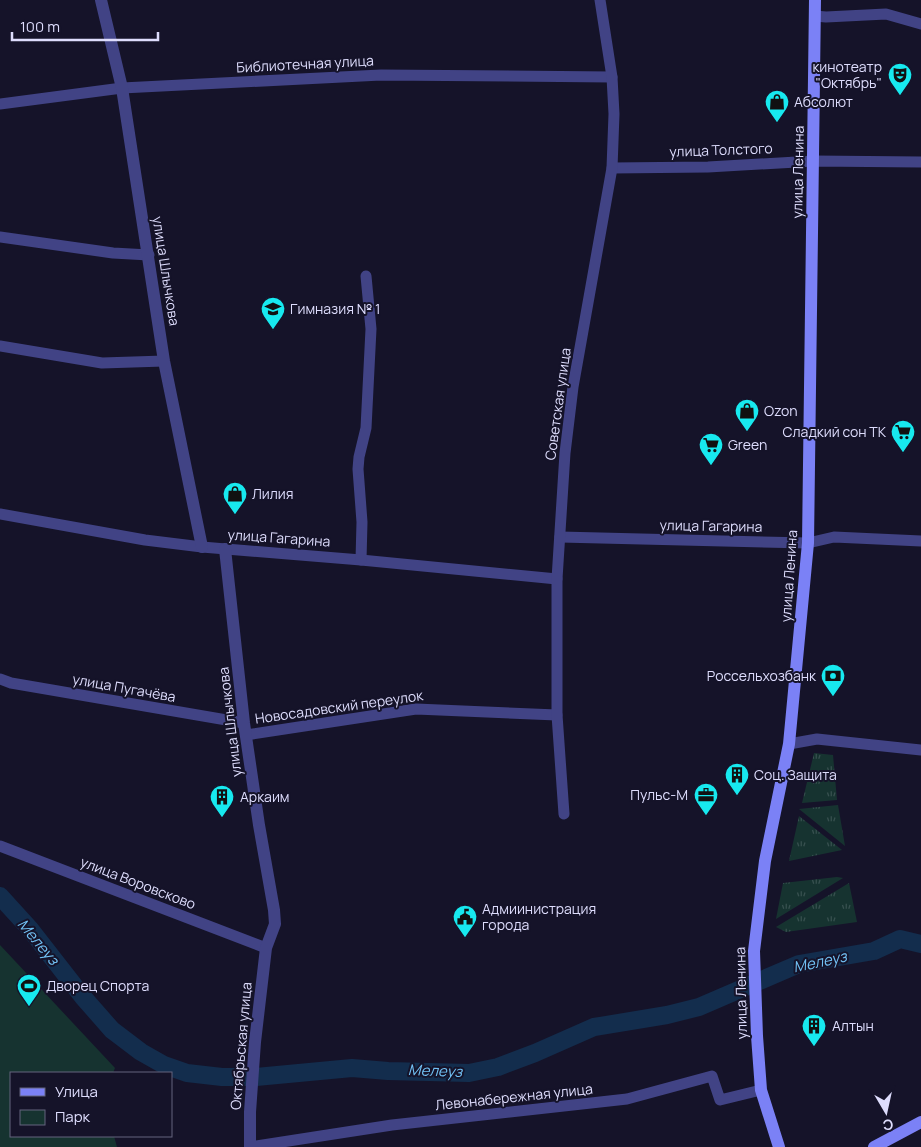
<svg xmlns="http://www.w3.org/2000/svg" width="921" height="1147" font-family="Manrope,sans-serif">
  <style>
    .grass { fill: url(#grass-tufts) }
    .green { fill: #163330 }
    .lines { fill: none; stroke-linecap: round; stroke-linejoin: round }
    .river { stroke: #132d4d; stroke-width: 18 }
    .minor { stroke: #414385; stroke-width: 11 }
    .tertiary { stroke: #414385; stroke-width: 12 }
    .secondary { stroke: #7b81f6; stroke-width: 12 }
    .labels { text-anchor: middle; stroke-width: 4; stroke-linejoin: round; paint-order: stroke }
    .street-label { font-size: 14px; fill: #deddfd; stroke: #151329 }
    .poi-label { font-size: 14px; fill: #deddfd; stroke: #151329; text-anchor: start }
    .water-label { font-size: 15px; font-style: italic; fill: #72c2f5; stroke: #151329 }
  </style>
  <defs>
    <pattern id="grass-tufts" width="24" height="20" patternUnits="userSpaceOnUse" patternTransform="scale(1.25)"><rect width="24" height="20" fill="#163330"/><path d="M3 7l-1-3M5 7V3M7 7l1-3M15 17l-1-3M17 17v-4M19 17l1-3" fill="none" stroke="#37504f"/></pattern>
  </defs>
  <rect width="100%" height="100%" fill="#151329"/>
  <!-- grass -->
  <g class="grass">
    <polygon points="814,753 833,755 837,800 802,803"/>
    <polygon points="838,805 845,846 799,809"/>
    <polygon points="799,816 842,850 789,861"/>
    <polygon points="837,877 843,878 776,919 783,883"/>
    <polygon points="849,883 857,922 786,932 776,927"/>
  </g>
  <!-- green -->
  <polygon class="green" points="0,945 115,1068 113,1073 11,1073 11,1136 114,1136 117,1147 0,1147"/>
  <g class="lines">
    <!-- river -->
    <polyline class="river" points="0,896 30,929 83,997 112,1030 141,1052 164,1065 187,1073 222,1077 256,1077 352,1068 388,1071 469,1073 498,1067 535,1053 594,1027 667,1015 699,1007 799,964 874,951 900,939 921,944"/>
    <!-- minor -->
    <g class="minor">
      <polyline points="815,16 826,17 886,14 921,24"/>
      <polyline points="0,104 122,88 381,75 612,77"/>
      <polyline points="612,168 708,167 814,161 921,162"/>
      <polyline points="0,237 113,253 149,255"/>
      <polyline points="0,346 102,363 164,361"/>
      <polyline points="0,514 145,540 202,547 361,560 557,579"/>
      <polyline points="560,537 808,543 834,537 921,541"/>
      <polyline points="361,560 362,522 358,469 359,457 366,428 371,329 366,276"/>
      <polyline points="0,679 11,683 244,723"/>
      <polyline points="246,735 416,709 557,715"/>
      <polyline points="789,744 817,739 921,750"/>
      <polyline points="564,814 557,715 557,579 565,453 573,387 612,168 614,114 612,77 600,0"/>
      <polyline points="0,846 266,948"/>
      <polyline points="250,1147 392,1125 627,1099 712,1076 720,1100 761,1090"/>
    </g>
    <!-- tertiary -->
    <g class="tertiary">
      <polyline points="101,0 122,88 164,361 202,547"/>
      <polyline points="225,549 244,723 259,825 274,910 275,924 266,948 255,1042 250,1112 250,1147"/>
    </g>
    <!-- secondary -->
    <g class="secondary">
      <polyline points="779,1147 761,1090 757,1036 754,951 765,861 789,744 808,543 815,0"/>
      <polyline points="874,1147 921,1122"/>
    </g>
  </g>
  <!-- icons -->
  <defs>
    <symbol id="theatre-pin" viewBox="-11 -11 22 30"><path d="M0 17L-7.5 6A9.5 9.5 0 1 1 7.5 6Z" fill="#17e9ef" stroke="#151329"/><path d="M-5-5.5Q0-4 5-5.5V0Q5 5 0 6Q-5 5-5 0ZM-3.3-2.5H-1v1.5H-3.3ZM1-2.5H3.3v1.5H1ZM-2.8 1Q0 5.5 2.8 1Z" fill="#111"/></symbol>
    <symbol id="shop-pin" viewBox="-11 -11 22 30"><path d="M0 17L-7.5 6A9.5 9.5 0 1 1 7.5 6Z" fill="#17e9ef" stroke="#151329"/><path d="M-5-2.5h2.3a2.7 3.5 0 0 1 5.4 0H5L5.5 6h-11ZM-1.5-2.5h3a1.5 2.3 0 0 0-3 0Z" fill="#111"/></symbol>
    <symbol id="school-pin" viewBox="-11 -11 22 30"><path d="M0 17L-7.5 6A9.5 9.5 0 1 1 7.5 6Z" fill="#17e9ef" stroke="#151329"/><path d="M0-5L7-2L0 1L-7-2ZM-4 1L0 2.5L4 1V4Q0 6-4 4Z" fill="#111"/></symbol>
    <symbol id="supermarket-pin" viewBox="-11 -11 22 30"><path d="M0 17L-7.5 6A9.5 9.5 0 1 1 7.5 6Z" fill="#17e9ef" stroke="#151329"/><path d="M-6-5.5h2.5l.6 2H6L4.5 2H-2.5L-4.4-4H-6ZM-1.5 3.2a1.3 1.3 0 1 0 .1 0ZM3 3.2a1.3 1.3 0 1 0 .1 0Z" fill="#111"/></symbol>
    <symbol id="bank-pin" viewBox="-11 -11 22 30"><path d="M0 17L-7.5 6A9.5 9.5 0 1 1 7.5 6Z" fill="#17e9ef" stroke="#151329"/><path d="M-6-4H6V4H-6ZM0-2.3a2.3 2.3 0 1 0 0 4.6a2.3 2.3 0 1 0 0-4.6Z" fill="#111"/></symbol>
    <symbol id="building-pin" viewBox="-11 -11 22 30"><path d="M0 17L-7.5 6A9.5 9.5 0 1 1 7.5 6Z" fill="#17e9ef" stroke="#151329"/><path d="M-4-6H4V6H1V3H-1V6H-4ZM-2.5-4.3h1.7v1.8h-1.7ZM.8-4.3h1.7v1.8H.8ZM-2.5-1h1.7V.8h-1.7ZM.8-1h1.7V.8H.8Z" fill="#111"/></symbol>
    <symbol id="office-pin" viewBox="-11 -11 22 30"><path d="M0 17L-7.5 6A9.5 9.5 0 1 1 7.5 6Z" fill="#17e9ef" stroke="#151329"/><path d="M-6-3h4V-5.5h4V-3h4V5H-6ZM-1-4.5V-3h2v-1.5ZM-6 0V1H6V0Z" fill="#111"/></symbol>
    <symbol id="civic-pin" viewBox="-11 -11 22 30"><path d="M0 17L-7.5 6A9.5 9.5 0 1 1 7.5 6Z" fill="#17e9ef" stroke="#151329"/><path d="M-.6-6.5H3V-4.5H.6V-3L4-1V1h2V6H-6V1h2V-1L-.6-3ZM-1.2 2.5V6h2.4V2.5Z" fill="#111"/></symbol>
    <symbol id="stadium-pin" viewBox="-11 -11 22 30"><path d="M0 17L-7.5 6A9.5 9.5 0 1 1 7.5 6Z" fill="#17e9ef" stroke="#151329"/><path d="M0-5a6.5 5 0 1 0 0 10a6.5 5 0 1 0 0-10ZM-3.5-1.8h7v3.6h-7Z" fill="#111"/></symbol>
  </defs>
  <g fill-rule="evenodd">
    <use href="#theatre-pin" x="886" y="61" width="28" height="38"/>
    <use href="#shop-pin" x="763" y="88" width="28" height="38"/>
    <use href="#school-pin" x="259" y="295" width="28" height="38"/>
    <use href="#shop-pin" x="733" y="397" width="28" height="38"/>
    <use href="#supermarket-pin" x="889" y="418" width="28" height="38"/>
    <use href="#supermarket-pin" x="697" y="431" width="28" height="38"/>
    <use href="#shop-pin" x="221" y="480" width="28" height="38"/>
    <use href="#bank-pin" x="819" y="662" width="28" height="38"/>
    <use href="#building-pin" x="723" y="761" width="28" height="38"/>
    <use href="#office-pin" x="692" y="781" width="28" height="38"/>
    <use href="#building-pin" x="208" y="783" width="28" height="38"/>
    <use href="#civic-pin" x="451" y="903" width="28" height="38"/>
    <use href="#stadium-pin" x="15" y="972" width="28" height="38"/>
    <use href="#building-pin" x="800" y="1012" width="28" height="38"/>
  </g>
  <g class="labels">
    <!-- street labels -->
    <g class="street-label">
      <text transform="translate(305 64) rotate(-3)" y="5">Библиотечная улица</text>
      <text transform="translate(721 150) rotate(-2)" y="5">улица Толстого</text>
      <text transform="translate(798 172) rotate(-89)" y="5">улица Ленина</text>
      <text transform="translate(166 271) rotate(81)" y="5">улица Шлычкова</text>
      <text transform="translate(558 404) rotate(-82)" y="5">Советская улица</text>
      <text transform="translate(711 526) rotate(1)" y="5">улица Гагарина</text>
      <text transform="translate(279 538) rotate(4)" y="5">улица Гагарина</text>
      <text transform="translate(789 576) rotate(-86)" y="5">улица Ленина</text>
      <text transform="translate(124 688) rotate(10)" y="5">улица Пугачёва</text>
      <text transform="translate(339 707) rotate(-8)" y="5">Новосадовский переулок</text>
      <text transform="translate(230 722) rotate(-97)" y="5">улица Шлычкова</text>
      <text transform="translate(138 883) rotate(21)" y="5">улица Воровсково</text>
      <text transform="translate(741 993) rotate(-91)" y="5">улица Ленина</text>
      <text transform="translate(241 1046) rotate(-85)" y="5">Октябрьская улица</text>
      <text transform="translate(514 1097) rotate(-6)" y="5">Левонабережная улица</text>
    </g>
    <!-- poi labels -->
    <g class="poi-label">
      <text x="882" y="72" text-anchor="end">кинотеатр<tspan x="882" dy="16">"Октябрь"</tspan></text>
      <text x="794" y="107">Абсолют</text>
      <text x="290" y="314">Гимназия № 1</text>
      <text x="764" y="416">Ozon</text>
      <text x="886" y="437" text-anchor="end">Сладкий сон ТК</text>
      <text x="728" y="450">Green</text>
      <text x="252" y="499">Лилия</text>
      <text x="816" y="681" text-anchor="end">Россельхозбанк</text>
      <text x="754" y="780">Соц. Защита</text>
      <text x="688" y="800" text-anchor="end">Пульс-М</text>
      <text x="240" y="802">Аркаим</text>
      <text x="482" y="914">Адмиинистрация<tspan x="482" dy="16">города</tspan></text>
      <text x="46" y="991">Дворец Спорта</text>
      <text x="832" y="1031">Алтын</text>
    </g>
    <!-- water labels -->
    <g class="water-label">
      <text transform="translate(38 942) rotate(50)" y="5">Мелеуз</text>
      <text transform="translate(820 962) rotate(-12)" y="5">Мелеуз</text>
      <text transform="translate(435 1071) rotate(2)" y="5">Мелеуз</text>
    </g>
  </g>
  <!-- legend -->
  <rect x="10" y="1072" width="162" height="65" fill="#151329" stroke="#65647e"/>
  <rect x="20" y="1088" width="25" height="8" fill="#7b81f6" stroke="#65647e"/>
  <text x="55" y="1097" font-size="15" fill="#deddfd">Улица</text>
  <rect x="20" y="1110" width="25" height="15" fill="#163330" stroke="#65647e"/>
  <text x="55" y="1122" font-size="15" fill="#deddfd">Парк</text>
  <!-- north arrow -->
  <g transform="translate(886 1112) rotate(171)" stroke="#151329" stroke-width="4" paint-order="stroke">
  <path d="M0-4L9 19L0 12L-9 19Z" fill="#deddfd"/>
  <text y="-8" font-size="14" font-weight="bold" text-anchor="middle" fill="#deddfd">С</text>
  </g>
  <!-- scale -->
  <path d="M12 32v8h146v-8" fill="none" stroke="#deddfd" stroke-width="2.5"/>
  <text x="20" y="32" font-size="15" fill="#deddfd" stroke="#151329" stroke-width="4" paint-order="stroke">100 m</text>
</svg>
